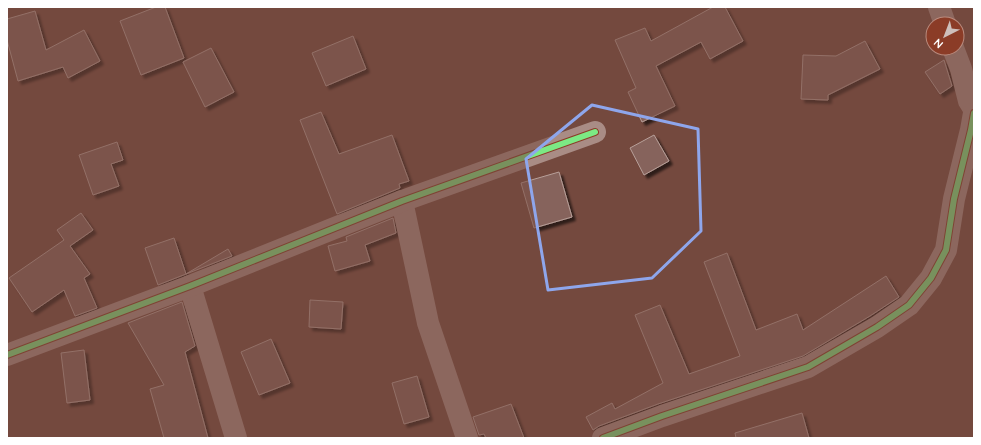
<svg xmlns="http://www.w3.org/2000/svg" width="981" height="445" font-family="Quicksand,sans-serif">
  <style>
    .building { fill: #86635b; stroke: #b79f99; filter: url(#shadow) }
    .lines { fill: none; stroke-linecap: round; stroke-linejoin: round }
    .minor { stroke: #a98c85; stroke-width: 22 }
    .cycleway-casing { stroke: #8b3c27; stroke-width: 8 }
    .cycleway { stroke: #7ce984; stroke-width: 6 }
    .marked { fill: none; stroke: #8ea6ec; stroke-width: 3; stroke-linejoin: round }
  </style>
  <defs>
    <filter id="shadow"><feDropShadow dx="3.5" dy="3.5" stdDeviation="1" flood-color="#0009"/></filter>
  </defs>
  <rect width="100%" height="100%" fill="#74493e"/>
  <!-- building -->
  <g class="building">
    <polygon points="156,7 165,7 184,58 141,75 120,21"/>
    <polygon points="713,7 725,7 743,41 710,59 701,42 656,66 675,106 642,122 628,92 636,88 615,40 645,28 651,41"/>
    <polygon points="35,11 46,50 84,30 100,61 68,78 63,67 18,81 7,40 7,19"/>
    <polygon points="353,36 366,69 326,86 312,53"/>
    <polygon points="865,41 880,69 828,95 828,100 801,99 803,55 836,56"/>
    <polygon points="211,48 234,92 205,107 183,62"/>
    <polygon points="944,60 952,86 940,94 925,72"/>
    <polygon points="321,112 339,154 392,135 409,181 399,184 400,188 337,214 300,120"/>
    <polygon points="654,135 669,161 644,175 630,148"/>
    <polygon points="117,142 123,160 111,164 119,186 93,195 79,155"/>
    <polygon points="559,172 572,217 534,228 521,183"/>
    <polygon points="81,213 93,230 70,246 90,274 84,278 97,308 75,316 64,290 32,312 9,278 64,240 57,230"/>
    <polygon points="393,218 396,233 365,245 370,261 335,271 328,246 347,241 346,237"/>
    <polygon points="174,238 186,274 228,249 232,256 158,285 145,248"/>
    <polygon points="727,253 756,330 797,314 803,330 886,276 899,297 870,316 803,356 658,404 599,426 593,430 586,417 612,403 615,409 663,383 635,315 660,305 689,374 740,356 704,262"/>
    <polygon points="310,300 343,302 341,329 309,327"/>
    <polygon points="182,302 195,346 185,352 208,438 164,438 150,389 164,385 128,323"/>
    <polygon points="271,339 290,383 259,395 241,352"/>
    <polygon points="84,350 90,400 67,403 61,353"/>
    <polygon points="417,376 429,417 404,424 392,383"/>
    <polygon points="511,404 524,438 486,438 484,434 479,435 473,417"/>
    <polygon points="802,413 809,438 736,438 735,433"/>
  </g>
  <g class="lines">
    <!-- minor -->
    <g class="minor">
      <polyline points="939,7 945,24"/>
      <polyline points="953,48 961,69 969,101 974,109"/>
      <polyline points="402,201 428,323 467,438"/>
      <polyline points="190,286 236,438"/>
      <polyline points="7,355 190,286 402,201 595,132"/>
      <polyline points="603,438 662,416 808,367 877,327 909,305 931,278 946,250 954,199 971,130 974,113"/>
    </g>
    <defs>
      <g id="cycleway">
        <polyline points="7,355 190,286 402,201 595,132"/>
        <polyline points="603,438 662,416 808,367 877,327 909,305 931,278 946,250 954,199 971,130 974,113"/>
      </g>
    </defs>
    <!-- cycleway casing -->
    <use href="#cycleway" class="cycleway-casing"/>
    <!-- cycleway -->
    <use href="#cycleway" class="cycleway"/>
  </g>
  <!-- marked area -->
  <path d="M0 0H981V445H0ZM592 105 698 129 701 231 652 278 548 290 526 159Z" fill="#74493e" fill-opacity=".55" fill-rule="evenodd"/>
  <path class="marked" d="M592 105 698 129 701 231 652 278 548 290 526 159Z"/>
  <!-- border -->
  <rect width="981" height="445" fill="none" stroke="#ffffff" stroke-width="16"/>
  <!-- north arrow -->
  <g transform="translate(945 36) rotate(222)"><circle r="19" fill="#8b3c27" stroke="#b98a7d"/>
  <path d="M0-3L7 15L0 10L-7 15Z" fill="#cebfbb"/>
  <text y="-6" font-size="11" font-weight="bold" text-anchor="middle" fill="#ffffff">N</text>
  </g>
</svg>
